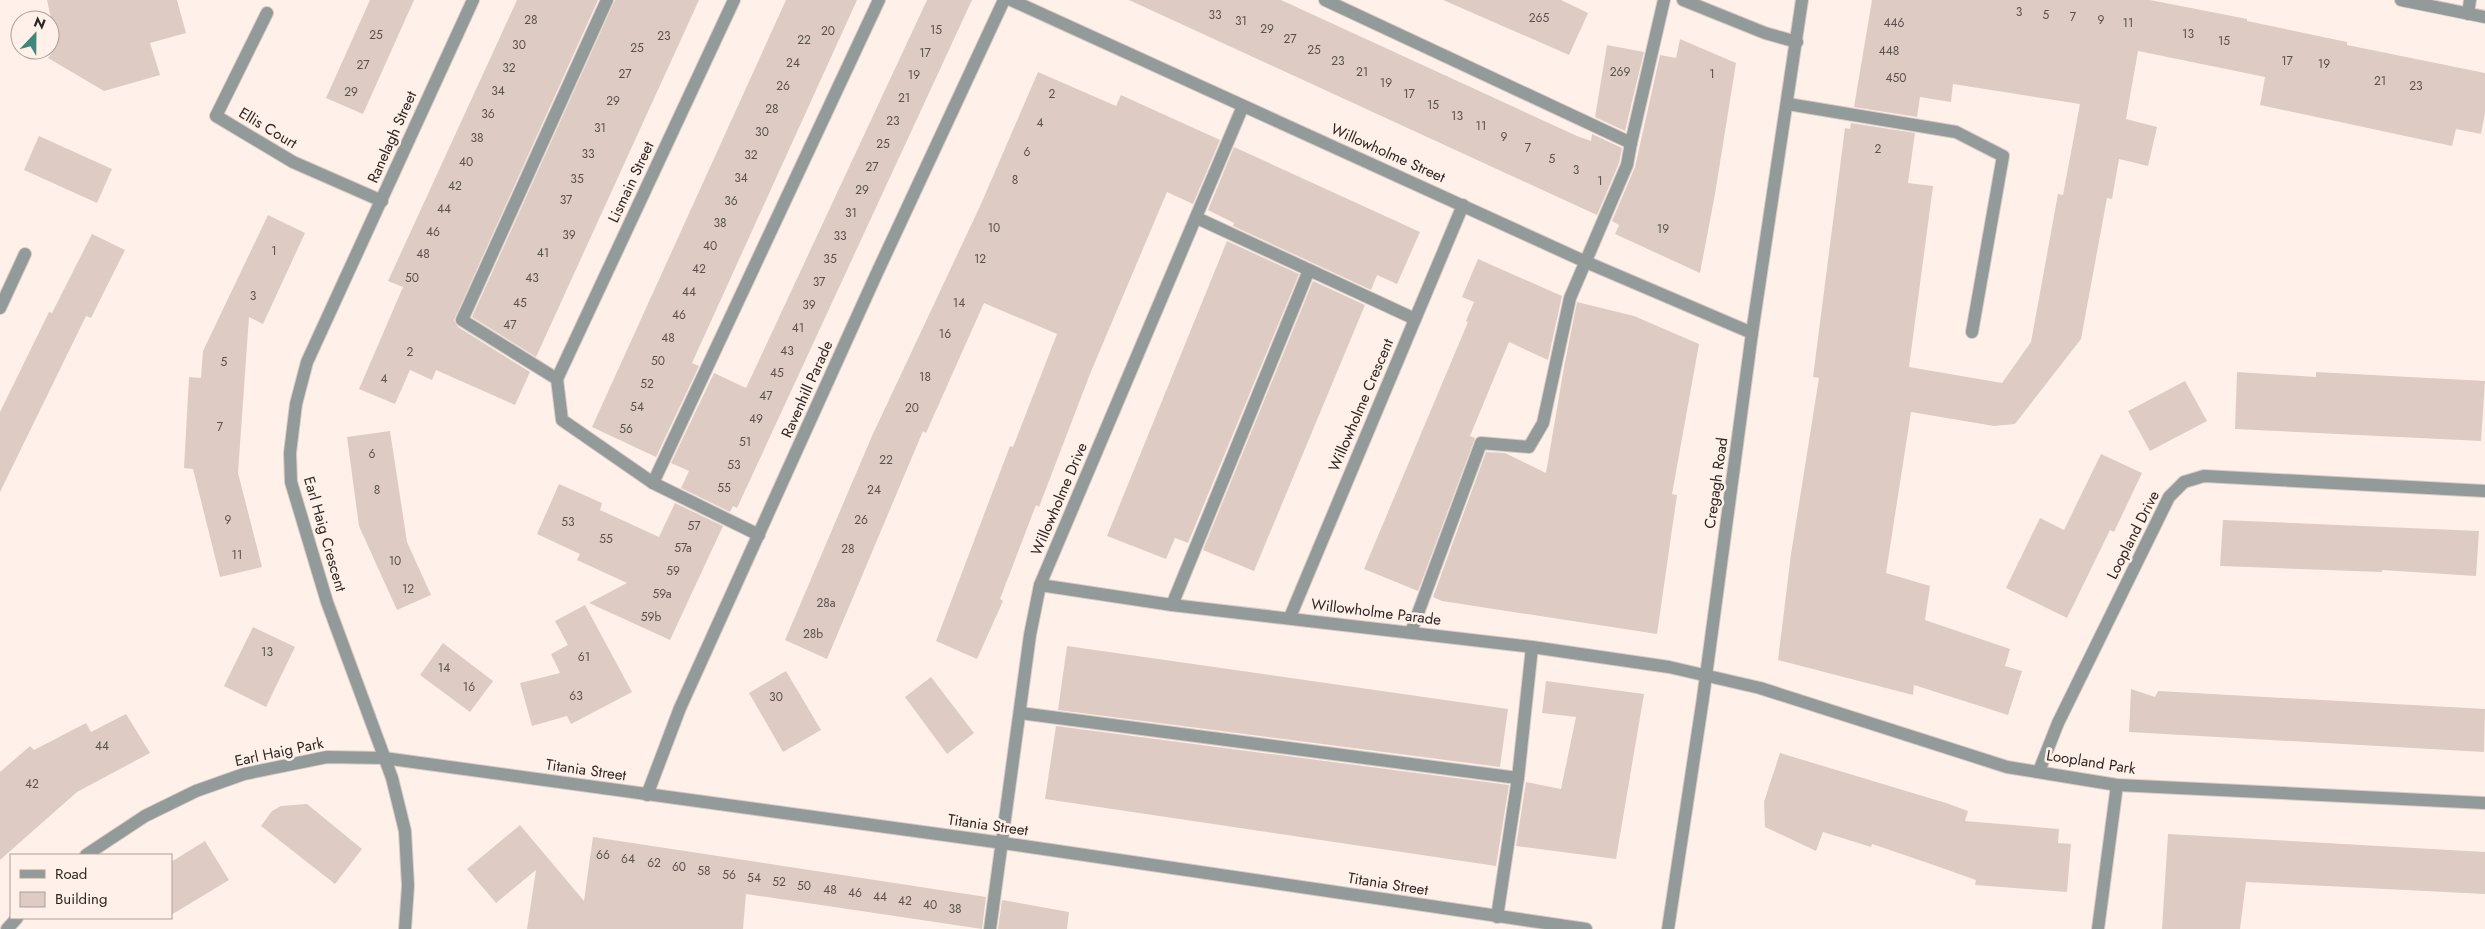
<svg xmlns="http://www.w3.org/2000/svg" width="2485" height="929" font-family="Jost,sans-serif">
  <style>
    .building { fill: #deccc4 }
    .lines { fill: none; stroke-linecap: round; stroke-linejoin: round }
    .minor-casing { stroke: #d9ccc5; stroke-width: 14 }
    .minor { stroke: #929b9a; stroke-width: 12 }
    .labels { text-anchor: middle; stroke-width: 5; stroke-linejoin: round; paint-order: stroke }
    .number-label { font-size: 12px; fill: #59504b }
    .street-label { font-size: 15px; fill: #2d2623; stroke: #fff0e9 }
  </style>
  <rect width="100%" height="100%" fill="#fff0e9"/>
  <!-- building -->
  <g class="building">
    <polygon points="47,0 177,0 186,33 150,43 160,75 104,91 48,58 57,46"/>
    <polygon points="370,0 414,0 363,114 326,98"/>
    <polygon points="517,0 598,0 454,320 458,327 530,372 515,405 436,370 432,380 410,370 395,404 359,389 403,287 388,281"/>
    <polygon points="615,0 699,0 536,357 472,317"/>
    <polygon points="786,0 857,0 692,363 699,366 656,457 592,427"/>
    <polygon points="927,0 972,0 737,508 733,506 730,512 681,488 689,471 671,463 714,373 746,388"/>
    <polygon points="1129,0 1281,0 1577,136 1591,141 1592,134 1622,148 1619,163 1597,215"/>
    <polygon points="1443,0 1561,0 1588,13 1569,55"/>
    <polygon points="1872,0 2150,0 2247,19 2247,21 2347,42 2347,45 2485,73 2485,113 2481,134 2456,129 2452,146 2260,105 2265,77 2138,51 2126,119 2157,127 2148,166 2119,159 2112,199 2107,198 2081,339 2015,424 1994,426 1911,412 1886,573 1930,586 1925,620 2010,649 2005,666 2022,671 2008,715 1914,685 1913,695 1778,660 1791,554 1819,378 1813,377 1845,128 1850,129 1851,123 1915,133 1908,183 1933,186 1909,367 2002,383 2031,342 2058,194 2063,195 2080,104 1953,84 1951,102 1920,97 1917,117 1854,107"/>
    <polygon points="1680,39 1736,63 1715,194 1700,273 1615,234 1619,225 1612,221 1635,167 1660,55 1676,58"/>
    <polygon points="1607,45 1644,52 1625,131 1595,117"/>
    <polygon points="1038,72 1116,106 1121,95 1220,140 1193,204 1167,192 1090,374 1039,507 1036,505 1000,599 1003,601 977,659 936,641 1010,446 1013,447 1057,334 984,303 926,433 923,431 827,659 785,640 872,436 981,204"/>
    <polygon points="39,136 112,169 97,203 24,170"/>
    <polygon points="1234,147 1420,232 1397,284 1377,275 1371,290 1233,226 1234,223 1208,210"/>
    <polygon points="268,215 305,233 263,324 249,317 238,473 262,567 220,577 193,469 184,468 189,377 201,378 203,351"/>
    <polygon points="92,234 125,250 91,318 86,316 0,492 0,412 49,312 52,313"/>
    <polygon points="1227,241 1299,274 1188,543 1175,538 1166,559 1107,536"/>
    <polygon points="1478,259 1562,296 1548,360 1509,342 1470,436 1475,438 1418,591 1364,569 1468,322 1466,321 1474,302 1462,297"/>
    <polygon points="1313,281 1365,305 1254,571 1203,550"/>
    <polygon points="1577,302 1634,316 1699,344 1672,494 1677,495 1657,634 1442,601 1433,597 1486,452 1505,453 1546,473 1564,367"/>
    <polygon points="2237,372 2316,377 2316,372 2485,381 2481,441 2235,429"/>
    <polygon points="2185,381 2207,421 2150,451 2128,411"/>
    <polygon points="390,431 407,542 431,595 397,610 359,526 347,437"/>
    <polygon points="2101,454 2142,473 2114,532 2110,530 2067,618 2006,588 2040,518 2064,530"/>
    <polygon points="559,484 602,503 600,510 659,537 675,503 723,526 670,640 589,603 627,583 577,560 580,554 537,534"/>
    <polygon points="2223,520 2479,531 2476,576 2382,570 2382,572 2220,566"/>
    <polygon points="585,605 632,692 571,724 567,716 532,726 520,683 560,673 551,654 568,645 555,621"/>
    <polygon points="253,627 295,647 266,707 224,686"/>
    <polygon points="443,643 493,681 470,712 420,675"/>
    <polygon points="1067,646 1508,709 1500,767 1058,710"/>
    <polygon points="786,671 821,730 783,752 749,693"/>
    <polygon points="931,677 974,733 947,754 905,697"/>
    <polygon points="1546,681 1644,694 1616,859 1516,846 1526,782 1561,789 1576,717 1542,713"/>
    <polygon points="2131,689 2155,697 2158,691 2485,709 2484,752 2129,732"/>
    <polygon points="126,714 150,753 77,792 0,860 0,772 30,746 34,750 86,723 91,732"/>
    <polygon points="1056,726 1509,785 1496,866 1045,799"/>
    <polygon points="1780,753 1946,803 1968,811 1965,821 2059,829 2058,843 2071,844 2067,892 1975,885 1976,880 1925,862 1872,844 1871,847 1823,832 1816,851 1765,827 1764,802"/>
    <polygon points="307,804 362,849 335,884 261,826 272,811 281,806"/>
    <polygon points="520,825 584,901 593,837 986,897 982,929 746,894 743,929 527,929 536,870 496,903 467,869"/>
    <polygon points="2168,834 2485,852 2485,894 2246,882 2240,929 2162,929"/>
    <polygon points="205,841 229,880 171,915 171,862"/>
    <polygon points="1002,900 1069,912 1067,929 998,929"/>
  </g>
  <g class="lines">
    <defs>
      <g id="minor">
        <polyline points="607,0 462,320 557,379 562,420 653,483 759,535"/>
        <polyline points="1011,0 1586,262 1752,333"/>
        <polyline points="1325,0 1631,143 1664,0"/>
        <polyline points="1683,0 1765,33 1797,42"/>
        <polyline points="2401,0 2485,17"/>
        <polyline points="267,13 216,116 293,162 382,201"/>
        <polyline points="2468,14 2470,0"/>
        <polyline points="1788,104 1956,132 2003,156 1972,332"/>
        <polyline points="1197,218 1415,319"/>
        <polyline points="0,308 25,254"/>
        <polyline points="557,379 734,0"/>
        <polyline points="653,483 879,0"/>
        <polyline points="1040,585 1172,605 1532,647 1669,667 1760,688 2007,767 2117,785 2485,803"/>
        <polyline points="1172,605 1309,270"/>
        <polyline points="1290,617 1463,205"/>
        <polyline points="1411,632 1481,443 1529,447 1543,423 1570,298 1627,165 1631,143"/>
        <polyline points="1020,713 1518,778"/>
        <polyline points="2039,771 2058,723 2169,497 2184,482 2204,476 2485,491"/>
        <polyline points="647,795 680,708 876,275 1004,0"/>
        <polyline points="86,855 145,816 196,791 244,774 327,757 384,758 1003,843 1586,929"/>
        <polyline points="1497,917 1518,778 1532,647"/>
        <polyline points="7,929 17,918"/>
        <polyline points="405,929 408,886 405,831 392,778 327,602 291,482 290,453 296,404 307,362 473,0"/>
        <polyline points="990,929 1030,635 1040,585 1243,106"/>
        <polyline points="1668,929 1703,698 1752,333 1802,0"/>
        <polyline points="2098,929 2117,785"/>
      </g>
    </defs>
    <!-- minor casing -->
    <use href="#minor" class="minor-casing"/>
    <!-- minor -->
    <use href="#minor" class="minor"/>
  </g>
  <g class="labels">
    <!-- number labels -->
    <g class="number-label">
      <text x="2019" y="16">3</text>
      <text x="1215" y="19">33</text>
      <text x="2046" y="19">5</text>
      <text x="2073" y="21">7</text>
      <text x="1539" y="22">265</text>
      <text x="531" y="24">28</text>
      <text x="2101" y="24">9</text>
      <text x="1241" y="25">31</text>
      <text x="1894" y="27">446</text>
      <text x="2128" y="27">11</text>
      <text x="1267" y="33">29</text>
      <text x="936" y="34">15</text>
      <text x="828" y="35">20</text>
      <text x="2188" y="38">13</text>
      <text x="376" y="39">25</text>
      <text x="664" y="40">23</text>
      <text x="1290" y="43">27</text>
      <text x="804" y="44">22</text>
      <text x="2224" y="45">15</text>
      <text x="519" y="49">30</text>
      <text x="637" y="52">25</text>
      <text x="1314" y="54">25</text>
      <text x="1889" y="55">448</text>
      <text x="925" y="57">17</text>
      <text x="1338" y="65">23</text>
      <text x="2287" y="65">17</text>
      <text x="793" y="67">24</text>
      <text x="2324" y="68">19</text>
      <text x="363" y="69">27</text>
      <text x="509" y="72">32</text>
      <text x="1362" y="76">21</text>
      <text x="1620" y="76">269</text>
      <text x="625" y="78">27</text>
      <text x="1712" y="78">1</text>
      <text x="914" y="79">19</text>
      <text x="1896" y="82">450</text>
      <text x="2380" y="85">21</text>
      <text x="1386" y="87">19</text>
      <text x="783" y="90">26</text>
      <text x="2416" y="90">23</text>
      <text x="498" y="95">34</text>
      <text x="351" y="96">29</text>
      <text x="1052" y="98">2</text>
      <text x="1409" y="98">17</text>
      <text x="904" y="102">21</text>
      <text x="613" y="105">29</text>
      <text x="1433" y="109">15</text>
      <text x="772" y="113">28</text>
      <text x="488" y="118">36</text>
      <text x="1457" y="120">13</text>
      <text x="893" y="125">23</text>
      <text x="1040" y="127">4</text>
      <text x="1481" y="130">11</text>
      <text x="600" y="132">31</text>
      <text x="762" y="136">30</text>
      <text x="1504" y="141">9</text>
      <text x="477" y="142">38</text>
      <text x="883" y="148">25</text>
      <text x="1528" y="152">7</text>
      <text x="1878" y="153">2</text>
      <text x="1027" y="156">6</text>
      <text x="588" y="158">33</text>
      <text x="751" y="159">32</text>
      <text x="1552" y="163">5</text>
      <text x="466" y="166">40</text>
      <text x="872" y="171">27</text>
      <text x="1576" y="174">3</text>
      <text x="741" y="182">34</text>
      <text x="577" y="183">35</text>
      <text x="1015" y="184">8</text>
      <text x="1600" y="185">1</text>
      <text x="455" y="190">42</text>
      <text x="862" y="194">29</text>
      <text x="566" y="204">37</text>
      <text x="731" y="205">36</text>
      <text x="444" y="213">44</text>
      <text x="851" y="217">31</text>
      <text x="720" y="227">38</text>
      <text x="994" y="232">10</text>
      <text x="1663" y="233">19</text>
      <text x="433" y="236">46</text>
      <text x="569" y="239">39</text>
      <text x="840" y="240">33</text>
      <text x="710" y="250">40</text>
      <text x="274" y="255">1</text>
      <text x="543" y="257">41</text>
      <text x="423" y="258">48</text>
      <text x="830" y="263">35</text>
      <text x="980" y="263">12</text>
      <text x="699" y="273">42</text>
      <text x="412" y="282">50</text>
      <text x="532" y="282">43</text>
      <text x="819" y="286">37</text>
      <text x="689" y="296">44</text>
      <text x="253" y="300">3</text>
      <text x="520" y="307">45</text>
      <text x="959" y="307">14</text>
      <text x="809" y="309">39</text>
      <text x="679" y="319">46</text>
      <text x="510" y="329">47</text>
      <text x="798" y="332">41</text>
      <text x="945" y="338">16</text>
      <text x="668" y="342">48</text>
      <text x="787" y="355">43</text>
      <text x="410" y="356">2</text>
      <text x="658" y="365">50</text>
      <text x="224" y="366">5</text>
      <text x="777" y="377">45</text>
      <text x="925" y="381">18</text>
      <text x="384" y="383">4</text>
      <text x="647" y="388">52</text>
      <text x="766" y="400">47</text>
      <text x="637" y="411">54</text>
      <text x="912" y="412">20</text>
      <text x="756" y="423">49</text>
      <text x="220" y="431">7</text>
      <text x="626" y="433">56</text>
      <text x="745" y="446">51</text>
      <text x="372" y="458">6</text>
      <text x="886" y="464">22</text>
      <text x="734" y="469">53</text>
      <text x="724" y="492">55</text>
      <text x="377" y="494">8</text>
      <text x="874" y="494">24</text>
      <text x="228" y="524">9</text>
      <text x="861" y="524">26</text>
      <text x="568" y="526">53</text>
      <text x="694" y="530">57</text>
      <text x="606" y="543">55</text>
      <text x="683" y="552">57a</text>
      <text x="848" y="553">28</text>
      <text x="237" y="559">11</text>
      <text x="395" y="565">10</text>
      <text x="673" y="575">59</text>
      <text x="408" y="593">12</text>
      <text x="662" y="598">59a</text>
      <text x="826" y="607">28a</text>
      <text x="651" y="621">59b</text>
      <text x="813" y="638">28b</text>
      <text x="267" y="656">13</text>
      <text x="584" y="661">61</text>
      <text x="444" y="672">14</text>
      <text x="469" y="691">16</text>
      <text x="576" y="700">63</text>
      <text x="776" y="701">30</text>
      <text x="102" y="750">44</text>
      <text x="32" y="788">42</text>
      <text x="603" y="859">66</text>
      <text x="628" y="863">64</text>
      <text x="654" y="867">62</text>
      <text x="679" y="871">60</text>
      <text x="704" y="875">58</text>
      <text x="729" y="879">56</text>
      <text x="754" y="882">54</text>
      <text x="779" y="886">52</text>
      <text x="804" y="890">50</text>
      <text x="830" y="894">48</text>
      <text x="855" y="897">46</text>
      <text x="880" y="901">44</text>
      <text x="905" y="905">42</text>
      <text x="930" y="909">40</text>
      <text x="955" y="913">38</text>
    </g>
    <!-- street labels -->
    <g class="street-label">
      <text transform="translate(268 128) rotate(31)" y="5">Ellis Court</text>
      <text transform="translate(392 137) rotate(-66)" y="5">Ranelagh Street</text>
      <text transform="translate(1388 153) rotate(24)" y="5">Willowholme Street</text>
      <text transform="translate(631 182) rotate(-65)" y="5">Lismain Street</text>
      <text transform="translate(807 389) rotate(-66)" y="5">Ravenhill Parade</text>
      <text transform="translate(1361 405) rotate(-67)" y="5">Willowholme Crescent</text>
      <text transform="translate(1716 483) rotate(-82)" y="5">Cregagh Road</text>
      <text transform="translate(1059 499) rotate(-67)" y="5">Willowholme Drive</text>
      <text transform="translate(325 534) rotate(74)" y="5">Earl Haig Crescent</text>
      <text transform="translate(2133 535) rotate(-63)" y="5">Loopland Drive</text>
      <text transform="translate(1376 612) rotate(7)" y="5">Willowholme Parade</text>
      <text transform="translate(279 752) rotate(-12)" y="5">Earl Haig Park</text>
      <text transform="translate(2091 762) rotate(9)" y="5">Loopland Park</text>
      <text transform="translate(586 770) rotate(8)" y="5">Titania Street</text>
      <text transform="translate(988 825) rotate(8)" y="5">Titania Street</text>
      <text transform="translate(1388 884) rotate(9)" y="5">Titania Street</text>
    </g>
  </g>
  <!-- legend -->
  <rect x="10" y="854" width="162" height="65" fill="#fff0e9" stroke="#ab9f9a"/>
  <rect x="20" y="870" width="25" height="8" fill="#929b9a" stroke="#ab9f9a"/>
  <text x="55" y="879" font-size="15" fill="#2d2623">Road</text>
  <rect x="20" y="892" width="25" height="15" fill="#deccc4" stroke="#ab9f9a"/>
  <text x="55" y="904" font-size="15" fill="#2d2623">Building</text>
  <!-- north arrow -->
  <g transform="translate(35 35) rotate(22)"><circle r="24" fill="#fff0e9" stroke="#ab9f9a"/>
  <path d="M0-4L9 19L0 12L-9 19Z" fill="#41867c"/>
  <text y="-8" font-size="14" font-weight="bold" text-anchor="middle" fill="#2d2623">N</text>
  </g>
</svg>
